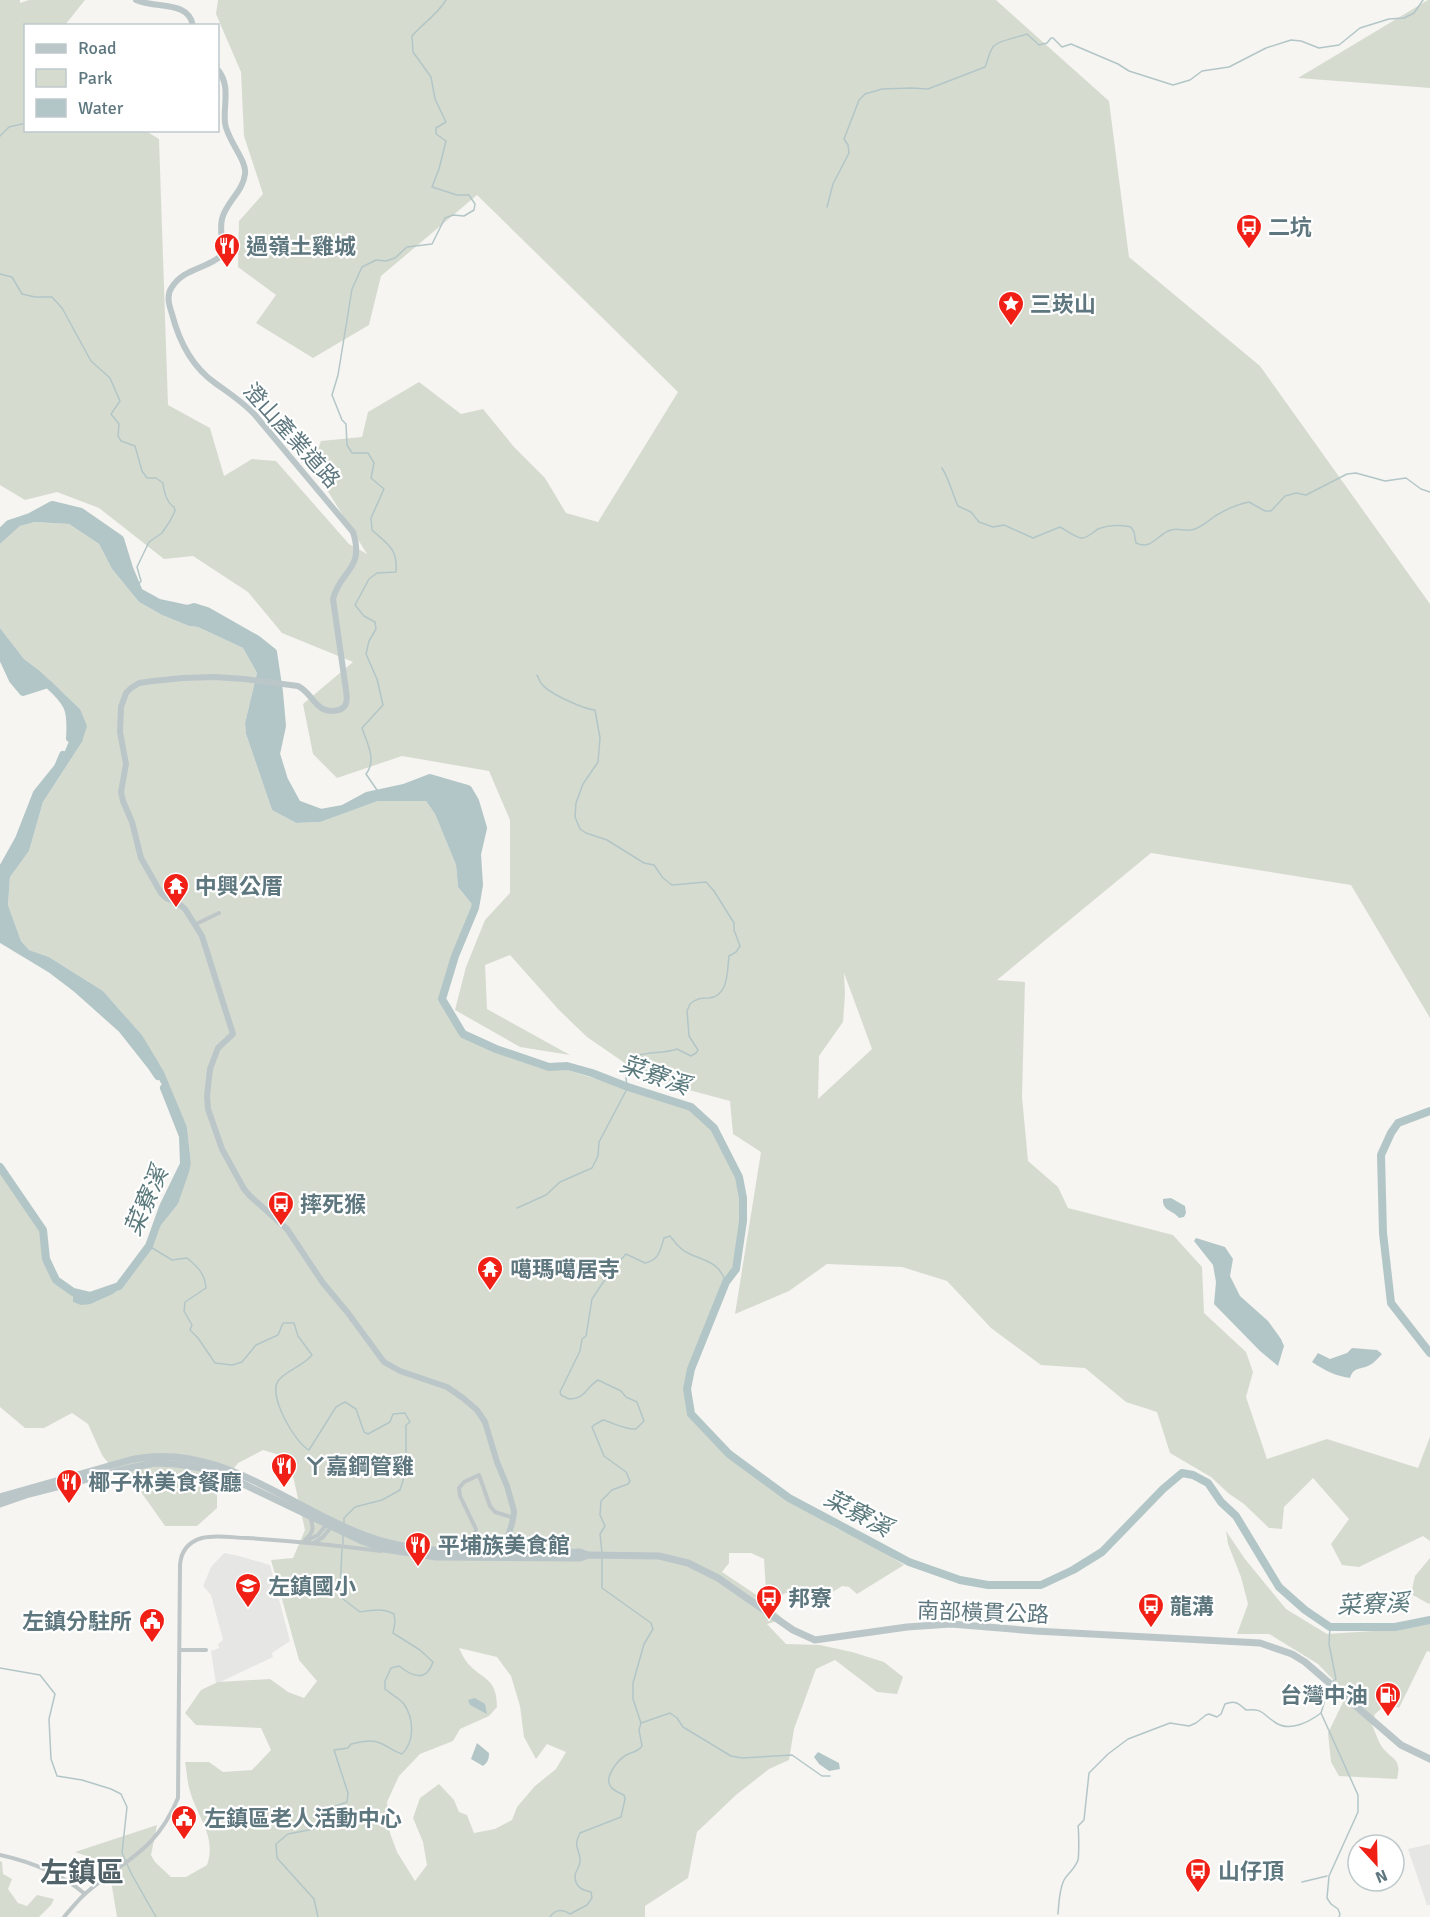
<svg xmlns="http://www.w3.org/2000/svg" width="1430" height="1917" font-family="Signika,'Noto Sans TC',sans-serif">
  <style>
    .built { fill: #e6e7e5 }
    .green { fill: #d6dbd0; fill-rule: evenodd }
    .water { fill: #b3c6c7 }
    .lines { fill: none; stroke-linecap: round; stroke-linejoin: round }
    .stream { stroke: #b3c6c7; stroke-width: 1.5 }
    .river { stroke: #b3c6c7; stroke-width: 8 }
    .street { stroke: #bfc6c8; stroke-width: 4 }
    .secondary { stroke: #bbc6c9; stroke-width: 6 }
    .primary { stroke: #bbc6c9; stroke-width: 7 }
    .labels { text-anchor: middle; stroke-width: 4.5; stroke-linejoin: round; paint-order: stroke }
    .poi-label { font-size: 22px; font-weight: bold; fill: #5e777f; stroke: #fff; text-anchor: start }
    .street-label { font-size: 22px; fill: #5e777f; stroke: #fff }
    .water-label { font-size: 24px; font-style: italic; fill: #59787b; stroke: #fff }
    .district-label { font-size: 28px; font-weight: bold; fill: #516369; stroke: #fff }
  </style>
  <rect width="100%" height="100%" fill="#f6f5f1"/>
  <!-- built -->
  <g class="built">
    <polygon points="224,1553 239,1556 270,1565 290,1641 272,1653 273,1657 216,1684 211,1651 219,1648 218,1644 223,1640 211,1595 203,1586 211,1567"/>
    <polygon points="1430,1844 1430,1905 1427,1905 1408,1849"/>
  </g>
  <!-- green -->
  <g class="green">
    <path d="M0 0H20V3L29 0H85L65 25 26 26V130L146 131 159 139 168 405 210 428 224 476 252 459 276 461 349 544 367 554 312 466 321 441 362 437 368 412 419 382 461 414 483 409 514 447 545 478 566 513 598 522 678 392 477 195 381 276 369 325 313 358 256 323 276 295 238 267 239 221 263 194 244 136 241 72 216 14 218 0H996L1109 101 1129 257 1260 366 1430 604V1018L1351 885 1151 853 997 980 1025 982 1022 1097 1028 1161 1058 1187 1068 1208 1173 1235 1202 1267 1204 1313 1246 1352 1253 1372 1246 1397 1267 1459 1327 1439 1418 1468 1430 1437V1541L1423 1536 1359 1567 1342 1565 1331 1544 1349 1519 1313 1478 1284 1507 1282 1529 1269 1528 1244 1504 1228 1493 1211 1477 1170 1453 1157 1412 1126 1402 1085 1368 1041 1365 991 1328 947 1281 902 1267 827 1264 789 1291 735 1314 761 1152 733 1134 730 1101 648 1079 587 1037 559 1010 510 955 485 965 487 1009 570 1055 520 1047 455 1010 466 967 485 920 510 893V820L489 771 402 756 337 778 313 754 303 704 353 662 282 633 248 592 193 556 164 559 99 508 57 492 25 500 0 485ZM844 973 872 1049 818 1099 819 1056 843 1022 845 994Z"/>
    <polygon points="1428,0 1430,0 1430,88 1298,78"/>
    <path d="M35 522 69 524 99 544 112 569 139 602 162 615 189 626 198 627 243 648 257 673 245 723 246 734 272 810 296 823 319 822 378 801H426L435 814 456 865 458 887 475 908 455 956 442 999 463 1034 496 1049 691 1107 714 1128 739 1177 743 1198V1221L736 1269 726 1282 691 1369 687 1389 691 1414 729 1454 789 1498 836 1528 868 1542 904 1565 857 1594 849 1587 842 1586C824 1599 807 1600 786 1593L772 1599 766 1591 764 1559 751 1553H729V1563L722 1572 758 1596 783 1619 767 1624 786 1644 820 1645 852 1652 884 1662 903 1677 897 1694 877 1692 835 1660 816 1669 794 1729 789 1760 769 1769 736 1795 697 1832 688 1878 645 1906V1917H117L109 1869 95 1859 75 1852 157 1825 151 1855 155 1862 171 1877H186L207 1865C217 1836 197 1817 190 1791 187 1782 187 1772 185 1762H209L223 1772 252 1770 271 1750 261 1728 196 1725 185 1713 201 1690 218 1682 270 1679 288 1692 304 1698 317 1681 299 1660 271 1560 293 1558 305 1530 289 1458 263 1450 238 1463 217 1490V1508L197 1526H165L134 1482 119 1477 102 1455 88 1424 72 1413 44 1428H25L0 1407V1167L43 1230 46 1259 56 1280 73 1292V1302L91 1304 113 1294 127 1282 132 1271 153 1243 158 1229 178 1204 191 1163 187 1127 142 1035 103 991 49 957 29 950 21 941 8 905 10 877 29 851 43 802 82 742 80 709 40 671 24 659 0 628V544L20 526ZM459 1648 497 1657 511 1676 520 1706 524 1737 536 1759 547 1744 566 1752 556 1769 535 1786 517 1807 512 1820 495 1829 474 1833 467 1815 459 1812 454 1800 439 1784 420 1798 413 1818 423 1842 427 1865 415 1881 397 1852 390 1833 387 1802 399 1776 420 1754 453 1741 460 1729 489 1716 497 1707C497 1675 480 1680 466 1661 463 1657 461 1652 459 1648Z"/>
    <path d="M1226 1531 1245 1559 1286 1609 1327 1634 1404 1629 1430 1623V1652L1427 1651 1399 1708 1388 1703 1375 1714 1372 1725C1375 1731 1378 1741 1382 1747 1393 1761 1402 1758 1397 1779L1339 1776 1331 1762 1328 1733 1347 1694 1318 1664 1269 1634H1237L1248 1604 1241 1577 1228 1544Z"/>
    <polygon points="1430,1558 1430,1603 1429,1604 1411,1594 1415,1576"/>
    <polygon points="0,1861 2,1862 3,1874 12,1879 8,1889 18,1903 27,1906 37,1895 54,1899 51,1905 39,1917 0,1917"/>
  </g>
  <!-- water -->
  <g class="water">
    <polygon points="52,505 81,512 120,539 129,568 140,592 159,603 187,609 194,607 207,611 258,640 273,652 279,692 282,726 276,754 284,780 297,804 321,813 343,809 367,796 404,788 430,778 468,789 475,801 483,828 477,854 479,885 475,908 458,887 456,865 435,814 426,801 378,801 320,822 296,823 272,810 246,734 245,723 257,673 243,648 198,627 189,626 162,615 139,602 112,569 99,544 69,524 35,522 20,526 0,544 0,533 9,524 30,517"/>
    <polygon points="0,628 24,659 40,671 80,709 87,726 82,742 43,802 29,851 10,877 8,905 21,941 29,950 49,957 103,991 142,1035 164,1072 187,1127 191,1163 189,1172 178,1204 158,1229 153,1243 132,1271 127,1282 113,1294 91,1304 81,1305 73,1302 73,1292 90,1296 119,1286 149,1246 163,1207 184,1164 183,1136 167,1094 152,1067 122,1029 76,988 51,969 3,940 0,931 0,873 19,839 37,793 58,767 70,739 72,718 65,700 48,684 23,692 13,680 0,652"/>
    <path d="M1171 1198 1185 1206 1186 1213 1184 1217 1179 1218C1173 1210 1162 1211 1163 1199Z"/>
    <polygon points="1196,1238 1225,1247 1233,1259 1230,1276 1240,1296 1268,1321 1281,1339 1284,1346 1278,1366 1260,1351 1214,1304 1216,1282 1213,1265 1194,1241"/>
    <path d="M1352 1348 1377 1350 1382 1354C1378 1358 1374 1363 1370 1365 1361 1370 1354 1366 1350 1378 1335 1376 1324 1370 1312 1362L1318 1353 1330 1359 1347 1353Z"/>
    <polygon points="475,1698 485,1704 487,1714 470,1705 468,1700"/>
    <path d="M477 1743 489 1753C489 1759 488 1762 483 1766L471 1759Z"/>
    <polygon points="818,1752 839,1763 840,1769 829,1771 819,1764 814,1757"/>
  </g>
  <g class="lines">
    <!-- stream -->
    <g class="stream">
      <polyline points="0,136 9,127 26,123"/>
      <path d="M827 207 833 184 849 153 848 145 844 139 859 100 865 94 882 89 911 88 928 89 985 67C988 61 989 52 993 47 996 41 1019 37 1027 34L1039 45 1047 43 1051 38H1053L1062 47 1071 44 1118 64 1129 71 1173 85 1190 80 1202 71 1229 67 1266 48 1291 40 1301 41 1319 48 1339 45 1360 28 1389 19 1404 18 1414 13 1423 0"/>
      <path d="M0 274 12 277 22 294 35 297H52L62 308 91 361 110 378 120 401 111 414 119 424 118 436 121 441 135 446 142 471 147 478H156L163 483C164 492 166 502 174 507L175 511 170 521 162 533 149 542 137 567 141 581 137 586"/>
      <path d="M942 468C950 481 952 493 958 506L971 512 979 522 993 527 1004 525 1033 538 1060 527C1066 530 1075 537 1081 538 1087 539 1093 532 1098 529 1108 525 1121 525 1131 527L1134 532 1136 543C1150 550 1156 537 1168 531 1176 527 1182 531 1191 530 1200 529 1208 521 1215 516 1225 510 1238 504 1249 502L1265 511H1271L1285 496 1296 493 1306 495 1347 474 1356 473 1385 481 1406 478 1421 489 1430 492"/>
      <path d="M379 793 366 774C377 760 367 743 362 728L383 705 377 679 366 654 369 641 376 629 375 622 364 616 355 605 369 579 377 573 396 572C398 548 387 544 372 530L371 518 384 489 371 478 374 463 368 453H352L347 445 346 424 342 420 332 395 338 375 352 289 362 267 376 260 386 261 395 258 407 247 432 244 445 218 453 215 464 216 474 210 475 204 469 195H457L432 187 439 169 446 141 436 134V128L446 122 435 99 431 77 413 52 412 36C423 23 436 16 446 0"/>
      <path d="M517 1208 546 1195 560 1182 592 1168 598 1156 599 1142 628 1087C623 1077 629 1064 636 1056 651 1051 662 1054 677 1049L691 1056 696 1053 698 1050 689 1036 687 1011 690 1004C697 998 701 998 709 998 729 996 727 971 729 956L736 952 740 946 734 930V923L714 891 706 882 672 885 663 878 654 865 644 863 607 840 586 833 580 829 575 817 576 803 583 784 598 762 600 738 595 710C583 709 548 693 542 684 539 682 539 678 537 675"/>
      <path d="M149 1246 172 1260 187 1258C198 1267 205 1274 206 1288L185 1302 184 1311 192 1325 190 1330 198 1338 215 1363 232 1365 242 1362 256 1345 278 1335 283 1323H294L298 1336 312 1355C302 1367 286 1370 278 1381 268 1396 295 1443 309 1450L336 1407 345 1402 356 1409 364 1432 368 1434 390 1422 393 1414 405 1413 410 1422 406 1425V1471L400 1490 382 1500 355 1507 344 1518V1523"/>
      <polyline points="343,1544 343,1534"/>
      <path d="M602 1553 600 1534 605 1526 600 1515 601 1501 612 1490 628 1484 630 1481 626 1472 604 1456 592 1427 594 1425 603 1420C614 1423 625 1430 636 1429L644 1421 637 1402 626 1397 621 1391 598 1380C585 1388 587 1398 569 1399L561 1395 560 1392 580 1351 582 1339 586 1336 592 1299 610 1272 626 1254 645 1263C659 1260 660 1251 664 1238L670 1236C675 1242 680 1250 688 1253 706 1262 718 1261 726 1282"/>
      <polyline points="1330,1627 1329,1644 1336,1679 1333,1681"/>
      <polyline points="0,1668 40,1675 55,1694 49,1719 51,1759 57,1776 82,1780 111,1789 121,1794 127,1807 122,1853 131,1873 156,1917"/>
      <polyline points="1329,1687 1321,1713 1358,1795 1358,1812 1329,1876 1327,1898 1331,1904 1338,1909 1340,1914 1339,1917"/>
      <polyline points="641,1723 670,1713 677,1718 683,1727 731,1756 742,1758 792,1755 822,1776 830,1776"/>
      <polyline points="1302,1882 1327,1876"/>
      <path d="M1058 1914C1059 1903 1059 1890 1064 1880 1068 1873 1075 1869 1078 1860 1079 1856 1079 1832 1078 1826L1084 1820 1089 1773 1108 1754 1128 1739 1170 1723 1189 1726 1196 1723 1206 1715 1209 1714 1217 1717 1221 1714 1225 1704C1235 1700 1238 1703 1246 1710 1263 1708 1262 1714 1276 1723 1290 1732 1309 1722 1321 1713"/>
      <path d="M318 1917 314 1899 277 1858 276 1844 288 1834 314 1829 327 1809 347 1802 348 1793 334 1750 348 1748 351 1744C360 1742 372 1739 380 1743 388 1746 394 1752 402 1754 415 1741 414 1719 404 1704 400 1699 391 1694 385 1689V1681L391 1668 399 1666C413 1677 426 1682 433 1662L420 1650 393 1633 395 1622 394 1614C383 1608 372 1610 360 1612L343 1599 340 1590 342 1549"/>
      <path d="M550 1917C555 1909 562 1909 570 1914L587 1905 592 1898 591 1892C582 1890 575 1887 575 1876 575 1871 580 1867 580 1862 581 1849 572 1849 580 1833L621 1817 625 1799 624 1795C620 1793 614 1791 611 1787 603 1778 618 1760 626 1755 632 1752 638 1752 642 1746L639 1730 641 1723 633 1699V1683L644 1644 653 1629 651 1623 602 1588V1558"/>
    </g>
    <!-- river -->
    <g class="river">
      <polyline points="0,533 9,524 30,517 52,505 81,512 120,539 129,568 139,592 159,603 187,609 194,607 207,611 258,640 273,652 279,692 282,726 276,754 284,780 297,804 321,813 343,809 367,796 404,788 430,778 468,789 475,801 483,828 477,854 479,885 475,908 455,956 442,999 463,1034 496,1049 549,1067 567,1066 592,1073 628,1087 691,1107 714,1128 739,1177 743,1198 743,1221 736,1269 726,1282 691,1369 687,1389 691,1414 729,1454 789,1498 909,1562 960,1580 988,1585 1041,1585 1073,1570 1102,1552 1163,1489 1182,1473 1193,1475 1208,1483 1221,1502 1236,1516 1279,1587 1305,1610 1330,1627 1395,1627 1430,1620"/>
      <path d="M0 652 13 680 23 692 48 684C69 703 72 709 70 738"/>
      <polyline points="0,873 19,839 37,793 58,767 63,755"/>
      <polyline points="0,931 3,940 51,969 76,988 122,1029 152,1067 158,1076"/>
      <polyline points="1430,1111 1398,1123 1391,1133 1381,1155 1383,1233 1391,1303 1430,1353"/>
      <polyline points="0,1167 43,1230 46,1259 56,1280 73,1292 90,1296 119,1286 149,1246 163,1207 184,1164 183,1136 164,1088"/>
    </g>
    <!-- street -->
    <g class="street">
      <polyline points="196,924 219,913"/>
      <path d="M305 1540C314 1532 314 1528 310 1517"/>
      <polyline points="306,1541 318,1535 327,1524"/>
      <polyline points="314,1543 323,1537 332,1526"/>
      <polyline points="470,1552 476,1529 460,1496 459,1488 464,1482 479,1475 490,1506 495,1512 514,1518"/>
      <polyline points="180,1650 206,1650"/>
      <path d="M0 1855C32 1862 60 1873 85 1894"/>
      <path d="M64 1917C71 1909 78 1900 86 1893 127 1858 156 1851 178 1798L180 1565C181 1551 188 1542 202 1538 216 1534 233 1538 248 1538 292 1541 336 1545 381 1551"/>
    </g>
    <!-- secondary -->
    <g class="secondary">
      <path d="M136 0C156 9 189 0 193 26"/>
      <path d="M218 70C231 86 223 105 225 123 227 140 247 160 245 174 243 192 226 202 222 219 219 231 224 243 222 255 207 269 184 268 172 287 166 295 169 305 172 314 179 341 191 366 215 383 229 393 243 402 255 415L353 532C365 570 340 570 333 599L346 690C348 702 347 710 333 711 329 711 327 711 323 709 313 704 310 692 298 686L245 679 214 677 183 678 153 681 139 683 131 688 126 693 121 707 120 732 126 764 121 792 123 801 132 822 141 858 161 893 166 898 178 903 185 909 202 936 233 1034 218 1048 210 1069 207 1096 208 1109 222 1149 244 1189 250 1196 287 1229 323 1283 348 1313 384 1362 400 1371 447 1387 463 1398 477 1410 485 1422 497 1462 507 1486 514 1511C514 1526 504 1541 503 1557"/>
    </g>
    <!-- primary -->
    <g class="primary">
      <path d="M0 1497 130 1460C225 1438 302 1521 389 1543 425 1552 461 1552 498 1552 525 1552 552 1553 580 1552L588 1555"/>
      <polyline points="0,1504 29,1494 130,1468 154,1463 176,1464 207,1469 231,1478 362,1541 384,1549 436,1557 580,1558 589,1555 659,1556 688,1563 718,1578 793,1630 815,1640 907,1627 951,1624 1035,1631 1260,1643 1292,1654 1305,1662 1401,1745 1430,1759"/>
    </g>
  </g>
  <!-- icons -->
  <defs>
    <symbol id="bus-pin" viewBox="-11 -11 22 30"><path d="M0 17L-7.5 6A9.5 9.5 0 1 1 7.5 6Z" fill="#f12016" stroke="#fff"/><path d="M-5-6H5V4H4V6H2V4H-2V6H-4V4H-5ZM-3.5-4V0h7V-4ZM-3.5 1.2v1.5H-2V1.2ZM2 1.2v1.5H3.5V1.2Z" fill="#fff"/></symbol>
    <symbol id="restaurant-pin" viewBox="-11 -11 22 30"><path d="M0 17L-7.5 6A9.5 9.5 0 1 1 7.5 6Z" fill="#f12016" stroke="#fff"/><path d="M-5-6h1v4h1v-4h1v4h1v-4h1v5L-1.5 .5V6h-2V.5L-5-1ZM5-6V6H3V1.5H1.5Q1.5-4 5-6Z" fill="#fff"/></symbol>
    <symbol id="sight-pin" viewBox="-11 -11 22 30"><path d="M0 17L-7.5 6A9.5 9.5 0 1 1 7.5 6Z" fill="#f12016" stroke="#fff"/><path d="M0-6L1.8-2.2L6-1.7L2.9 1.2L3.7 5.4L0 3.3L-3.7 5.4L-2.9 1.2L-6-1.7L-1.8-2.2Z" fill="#fff"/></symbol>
    <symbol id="temple-pin" viewBox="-11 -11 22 30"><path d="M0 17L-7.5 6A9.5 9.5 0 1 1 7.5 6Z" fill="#f12016" stroke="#fff"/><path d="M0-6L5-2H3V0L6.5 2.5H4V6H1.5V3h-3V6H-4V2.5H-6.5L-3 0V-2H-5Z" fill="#fff"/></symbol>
    <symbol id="school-pin" viewBox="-11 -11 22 30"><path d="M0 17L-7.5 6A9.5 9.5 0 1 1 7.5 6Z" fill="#f12016" stroke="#fff"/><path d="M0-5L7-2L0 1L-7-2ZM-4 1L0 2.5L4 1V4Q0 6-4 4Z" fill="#fff"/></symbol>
    <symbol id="civic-pin" viewBox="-11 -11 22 30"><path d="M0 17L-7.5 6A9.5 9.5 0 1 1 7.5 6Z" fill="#f12016" stroke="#fff"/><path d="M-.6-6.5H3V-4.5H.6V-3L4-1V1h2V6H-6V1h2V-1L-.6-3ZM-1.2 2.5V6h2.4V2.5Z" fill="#fff"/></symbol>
    <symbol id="fuel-pin" viewBox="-11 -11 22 30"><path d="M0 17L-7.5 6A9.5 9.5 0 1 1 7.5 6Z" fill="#f12016" stroke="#fff"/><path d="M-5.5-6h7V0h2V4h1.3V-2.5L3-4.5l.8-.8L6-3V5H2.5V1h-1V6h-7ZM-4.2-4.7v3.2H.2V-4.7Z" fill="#fff"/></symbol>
  </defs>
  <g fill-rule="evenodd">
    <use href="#bus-pin" x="1234" y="212" width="30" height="40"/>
    <use href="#restaurant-pin" x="212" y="231" width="30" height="40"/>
    <use href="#sight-pin" x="996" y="289" width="30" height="40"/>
    <use href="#temple-pin" x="161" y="871" width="30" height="40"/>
    <use href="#bus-pin" x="266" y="1189" width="30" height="40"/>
    <use href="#temple-pin" x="475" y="1254" width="30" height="40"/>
    <use href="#restaurant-pin" x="269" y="1451" width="30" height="40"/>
    <use href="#restaurant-pin" x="54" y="1467" width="30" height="40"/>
    <use href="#restaurant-pin" x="403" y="1530" width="30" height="40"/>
    <use href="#school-pin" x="233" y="1571" width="30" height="40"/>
    <use href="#bus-pin" x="754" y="1583" width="30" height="40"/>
    <use href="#bus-pin" x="1136" y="1591" width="30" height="40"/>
    <use href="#civic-pin" x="137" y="1606" width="30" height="40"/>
    <use href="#fuel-pin" x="1373" y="1680" width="30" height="40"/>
    <use href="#civic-pin" x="169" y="1803" width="30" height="40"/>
    <use href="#bus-pin" x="1183" y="1856" width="30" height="40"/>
  </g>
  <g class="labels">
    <!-- poi labels -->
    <g class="poi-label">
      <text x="1268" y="235">二坑</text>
      <text x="246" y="254">過嶺土雞城</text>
      <text x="1030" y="312">三崁山</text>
      <text x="195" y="894">中興公厝</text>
      <text x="300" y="1212">摔死猴</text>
      <text x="510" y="1277">噶瑪噶居寺</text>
      <text x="304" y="1474">ㄚ嘉鋼管雞</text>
      <text x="88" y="1490">椰子林美食餐廳</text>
      <text x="438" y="1553">平埔族美食館</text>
      <text x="268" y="1594">左鎮國小</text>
      <text x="788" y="1606">邦寮</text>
      <text x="1170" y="1614">龍溝</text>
      <text x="132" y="1629" text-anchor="end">左鎮分駐所</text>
      <text x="1368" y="1703" text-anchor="end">台灣中油</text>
      <text x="204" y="1826">左鎮區老人活動中心</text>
      <text x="1218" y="1879">山仔頂</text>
    </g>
    <!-- street labels -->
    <g class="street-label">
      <text transform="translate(292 435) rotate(48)" y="8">澄山產業道路</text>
      <text transform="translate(983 1612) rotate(2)" y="8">南部橫貫公路</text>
    </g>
    <!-- water labels -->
    <g class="water-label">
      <text transform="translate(655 1075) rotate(20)" y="8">菜竂溪</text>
      <text transform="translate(146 1201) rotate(-66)" y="8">菜竂溪</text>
      <text transform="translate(858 1513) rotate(28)" y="8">菜竂溪</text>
      <text transform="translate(1373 1604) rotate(-2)" y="8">菜竂溪</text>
    </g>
    <!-- district labels -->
    <g class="district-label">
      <text x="82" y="1882">左鎮區</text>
    </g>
  </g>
  <!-- legend -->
  <rect x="24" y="24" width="195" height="108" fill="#ffffff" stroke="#bfc9cc" stroke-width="1.5"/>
  <rect x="36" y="44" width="30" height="9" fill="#bbc6c9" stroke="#bfc9cc" stroke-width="1.5"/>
  <text x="78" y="54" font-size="18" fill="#5e777f">Road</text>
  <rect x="36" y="69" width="30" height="18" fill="#d6dbd0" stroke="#bfc9cc" stroke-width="1.5"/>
  <text x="78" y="84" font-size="18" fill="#5e777f">Park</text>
  <rect x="36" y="99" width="30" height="18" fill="#b3c6c7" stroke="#bfc9cc" stroke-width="1.5"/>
  <text x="78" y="114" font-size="18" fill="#5e777f">Water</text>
  <!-- north arrow -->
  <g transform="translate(1376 1863) rotate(158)"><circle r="28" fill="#ffffff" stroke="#bfc9cc" stroke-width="1.5"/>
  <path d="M0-4.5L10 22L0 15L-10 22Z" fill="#f12016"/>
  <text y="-9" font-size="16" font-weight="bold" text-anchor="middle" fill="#5e777f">N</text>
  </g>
</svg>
